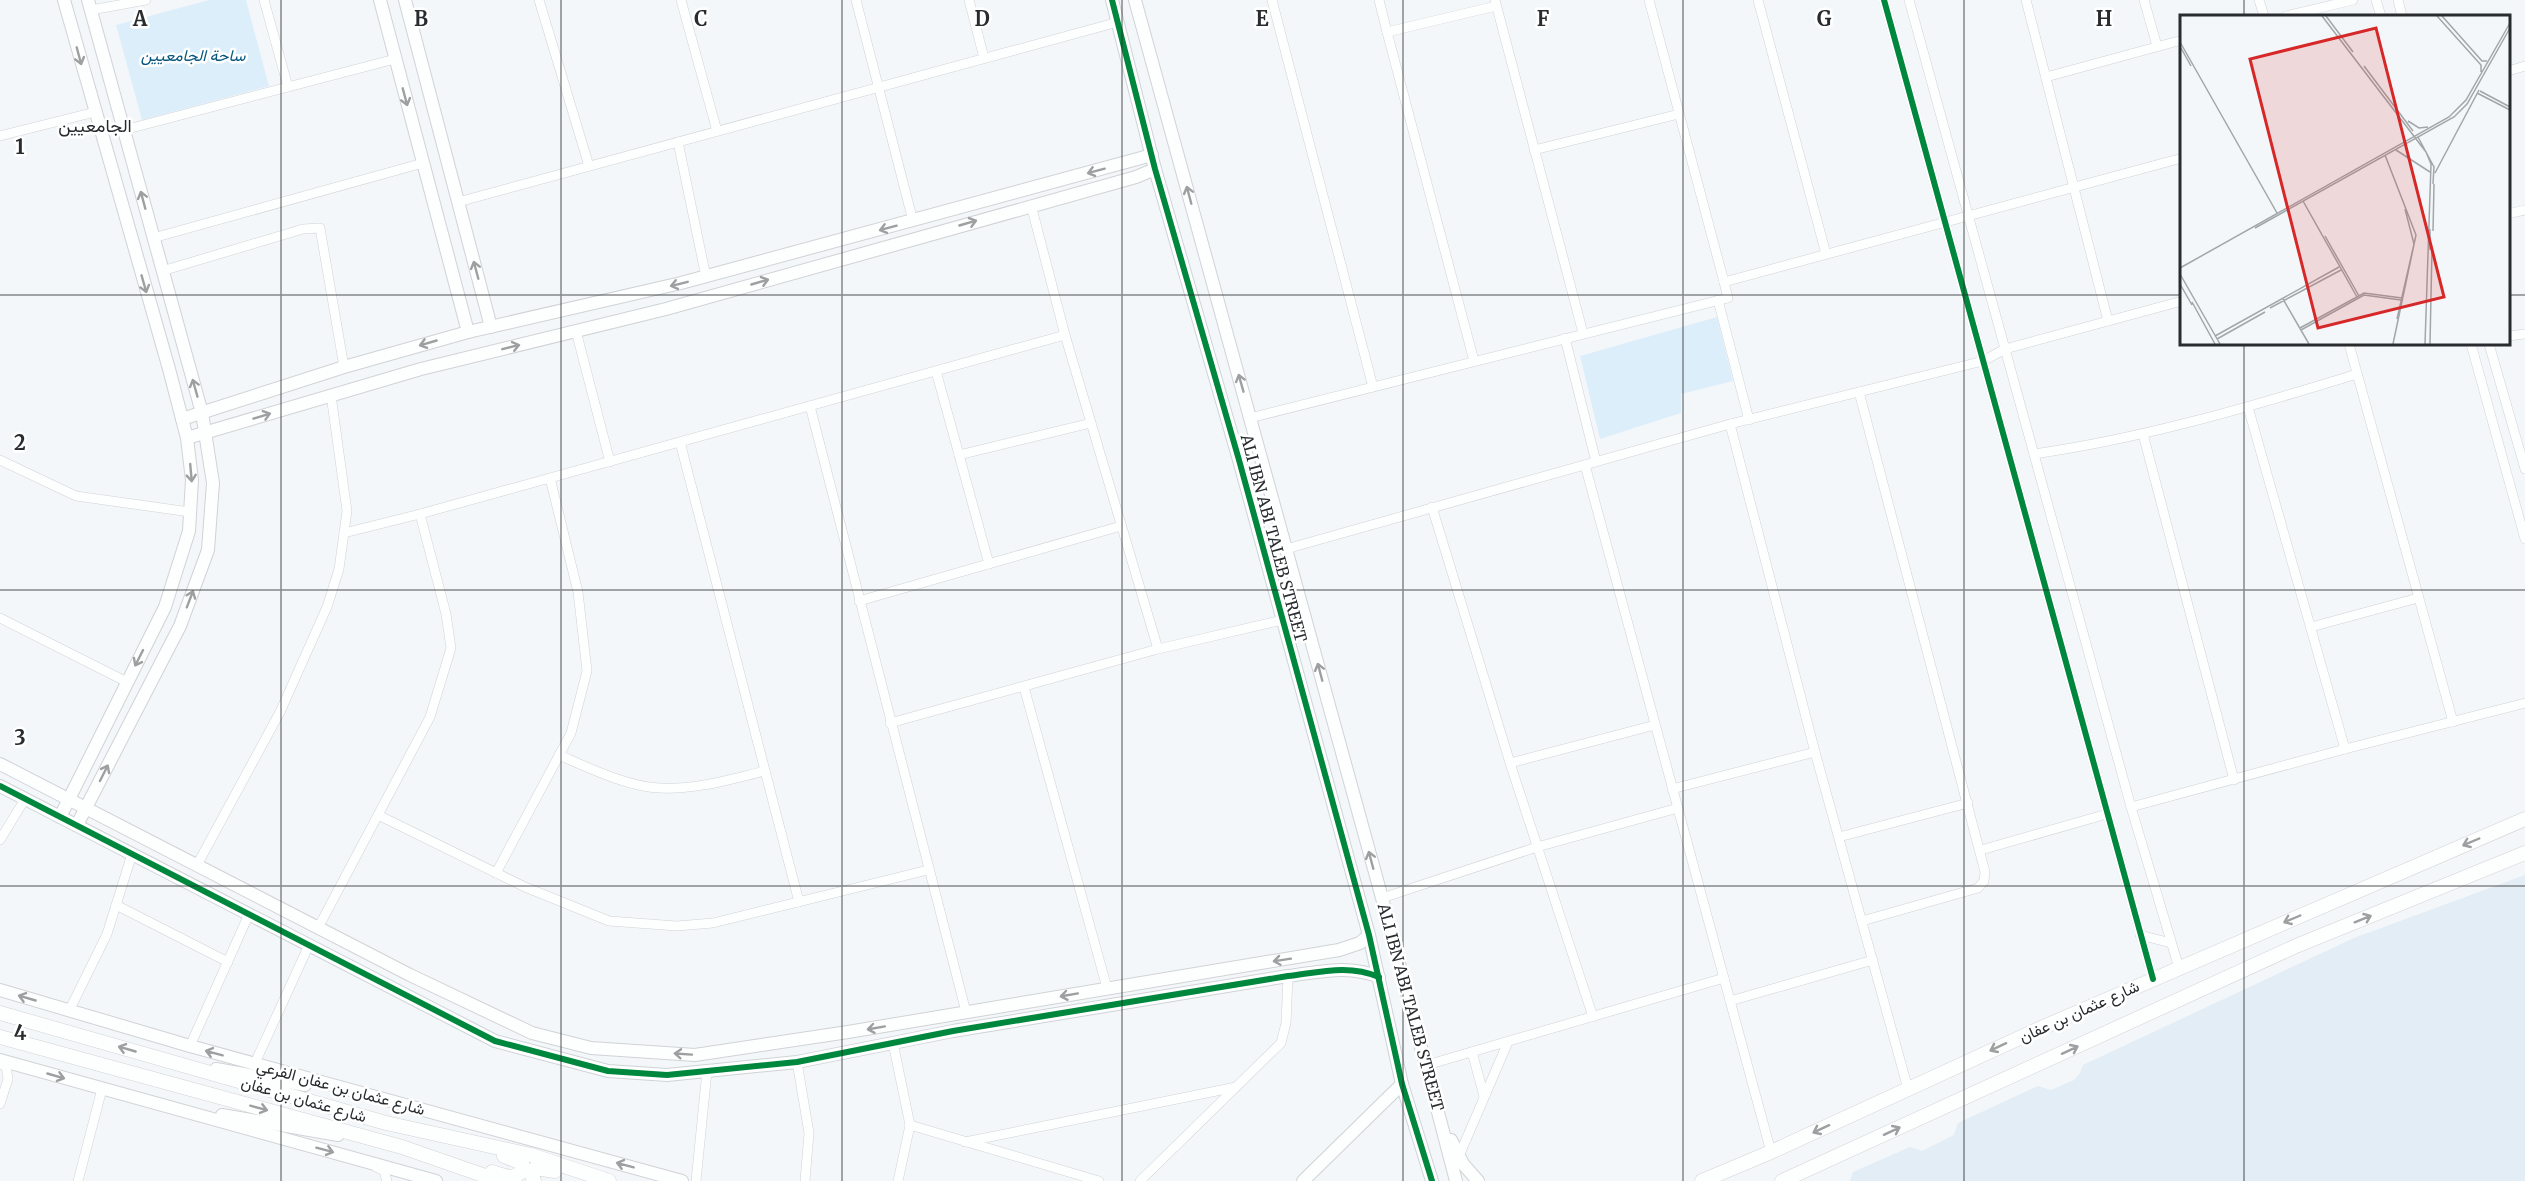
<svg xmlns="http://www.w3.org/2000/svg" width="2525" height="1181" font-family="Merriweather,Vazirmatn,serif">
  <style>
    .built { fill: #e2edf5 }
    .green { fill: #ddeefb }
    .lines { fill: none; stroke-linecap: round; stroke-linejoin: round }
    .street-casing { stroke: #d0d3d6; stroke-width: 10 }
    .secondary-casing { stroke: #d0d3d6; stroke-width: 14 }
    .primary-casing { stroke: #d0d3d6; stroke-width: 15 }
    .street { stroke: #fdfefe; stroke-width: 9 }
    .secondary { stroke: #fdfefe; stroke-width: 12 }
    .primary { stroke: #fdfefe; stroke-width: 14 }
    .cycleway-casing { stroke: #fff; stroke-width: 10 }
    .cycleway { stroke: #00873e; stroke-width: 6 }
    .oneway { stroke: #9da0a1 }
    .grid { fill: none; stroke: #282c2f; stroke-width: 1.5; stroke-opacity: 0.55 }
    .labels { text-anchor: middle; stroke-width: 5; stroke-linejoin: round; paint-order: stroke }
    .park-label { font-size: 16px; font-style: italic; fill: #07567d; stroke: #fff }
    .street-label { font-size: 16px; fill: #282c2f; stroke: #fff }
    .neighbourhood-label { font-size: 18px; fill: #282c2f; stroke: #fff }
    .inset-road { fill: none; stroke: #a2a6a9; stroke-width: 1.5 }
    .view { fill: #d62828; fill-opacity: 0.15; stroke: #d62828; stroke-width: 3 }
    .inset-edge { fill: none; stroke: #282c2f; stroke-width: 3 }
    .grid-label { font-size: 20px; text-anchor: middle; font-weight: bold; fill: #282c2f; stroke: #fff; stroke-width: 5; stroke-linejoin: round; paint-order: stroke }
  </style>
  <rect width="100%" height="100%" fill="#f4f7fa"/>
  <!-- built -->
  <polygon class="built" points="2525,875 2525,1181 1850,1181 1853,1172 1910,1147 1922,1151 1954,1135 1958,1123 2038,1086 2051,1090 2074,1080 2080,1073 2083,1065 2354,938"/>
  <!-- green -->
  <g class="green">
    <polygon points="209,0 246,0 269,86 142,120 116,25"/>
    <polygon points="1717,317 1733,381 1681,394 1681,413 1600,439 1580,356"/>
  </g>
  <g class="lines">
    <defs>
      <g id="street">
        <polyline points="264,0 288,87"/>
        <polyline points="539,0 589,166"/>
        <polyline points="681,0 717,131"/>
        <polyline points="856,0 913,221"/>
        <polyline points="969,0 984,58"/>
        <polyline points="1272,0 1373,387"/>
        <polyline points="1379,0 1387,32"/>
        <polyline points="1495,0 1583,333"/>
        <polyline points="1649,0 1724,282 2182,158"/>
        <polyline points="1758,0 1826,254"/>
        <polyline points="1884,0 2153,979"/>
        <polyline points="1909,0 2131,807 2179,968"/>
        <polyline points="2026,0 2108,321"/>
        <polyline points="2144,0 2157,46"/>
        <polyline points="2259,0 2264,16"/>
        <polyline points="2376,0 2381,16"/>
        <polyline points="2398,0 2402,16"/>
        <polyline points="91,10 146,0"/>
        <polyline points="2286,16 2353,0"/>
        <polyline points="2508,71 2525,66"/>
        <polyline points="2046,77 2182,40"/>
        <polyline points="124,130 395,59"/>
        <polyline points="0,136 95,112"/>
        <polyline points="678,142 706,277"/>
        <polyline points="1534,150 1679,114"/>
        <polyline points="458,202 1118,22"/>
        <polyline points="1031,205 1065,335 1158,649"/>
        <polyline points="2508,214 2525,210"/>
        <polyline points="153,238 423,163"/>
        <polyline points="162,271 303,229 320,228 344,367"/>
        <polyline points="1718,300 1749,420"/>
        <polyline points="576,331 610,462"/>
        <polyline points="2508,336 2525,334"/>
        <polyline points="1565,338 1596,462"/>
        <polyline points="2349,344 2453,722"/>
        <polyline points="2471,344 2525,539"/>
        <polyline points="2489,344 2525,469"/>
        <polyline points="1474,361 1387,32 1496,6"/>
        <polyline points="936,371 989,564"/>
        <polyline points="1859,392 1985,872 1984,881 1978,888 1862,921"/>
        <polyline points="810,406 966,1012"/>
        <polyline points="2248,407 2345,749"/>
        <polyline points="1250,418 1728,298 1724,282"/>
        <polyline points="1730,424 1815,752 1908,1089"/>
        <polyline points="2143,434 2234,780"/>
        <polyline points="680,442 799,902"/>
        <path d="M2034 454C2144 438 2250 407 2357 374"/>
        <polyline points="959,455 1091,423"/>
        <polyline points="0,460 76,496 190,512"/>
        <polyline points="1585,465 1771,1152"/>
        <polyline points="1432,507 1510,763 1593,1017"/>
        <polyline points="344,533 420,514 1065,335"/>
        <polyline points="1286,549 1730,424 1983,361 2005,349 2182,301"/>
        <polyline points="859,601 1121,526"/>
        <polyline points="0,618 127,682"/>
        <polyline points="2311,627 2418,598"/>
        <polyline points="1024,687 1107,988"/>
        <polyline points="890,723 1158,649 1282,620"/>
        <path d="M559 755C589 768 628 787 660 788 696 790 731 779 765 771"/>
        <polyline points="1510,763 1655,725"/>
        <polyline points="1672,789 1815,752"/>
        <polyline points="2131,807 2345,749 2525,703"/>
        <polyline points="378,815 525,887 609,921 677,926 713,923 928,870"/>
        <polyline points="1839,837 1968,803"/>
        <polyline points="0,840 25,799"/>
        <polyline points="1981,850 2107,814"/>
        <polyline points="197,865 280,712 327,607 339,569 347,511 331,395"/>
        <polyline points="496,873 571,733 587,671 578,592 550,478"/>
        <polyline points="1382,898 1537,847 1678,808"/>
        <polyline points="116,905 228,962"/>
        <polyline points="318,928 430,717 451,648 446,614 420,514"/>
        <polyline points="2140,935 2171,943"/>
        <polyline points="1730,1001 1873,960"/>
        <polyline points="69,1011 107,934 132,854"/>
        <polyline points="893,1043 910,1125 898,1181"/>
        <polyline points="190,1046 249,914"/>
        <polyline points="1472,1052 1484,1096"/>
        <polyline points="797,1062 809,1133 805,1181"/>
        <polyline points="255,1063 309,945"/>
        <polyline points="0,1064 6,1066 8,1079 0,1104"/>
        <polyline points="1427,1065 1724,978"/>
        <polyline points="910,1125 1099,1181"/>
        <polyline points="965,1142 1236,1087"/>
        <polyline points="1459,1156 1508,1042"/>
        <polyline points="376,1167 384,1171 387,1181"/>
        <polyline points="78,1181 102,1089"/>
        <polyline points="696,1181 707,1071"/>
        <polyline points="1140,1181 1281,1043 1286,1023 1288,976"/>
      </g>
      <g id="secondary">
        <polyline points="380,0 468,332"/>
        <polyline points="405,0 491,327"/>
        <polyline points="1112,0 1155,169 1239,460 1369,935 1402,1084 1432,1181"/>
        <polyline points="1135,0 1382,898 1456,1181"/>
        <polyline points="182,419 344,367 468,332 681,283 1152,155"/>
        <polyline points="187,438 421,369 666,309 1136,177 1155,169"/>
        <polyline points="0,764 410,975 532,1033 591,1048 695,1055 848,1032 1339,950 1360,943 1369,935"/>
        <path d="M0 786 495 1041 608 1071 667 1075 797 1062 953 1031 1288 976C1320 972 1349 964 1379 977"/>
        <polyline points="60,817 165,607 189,531 192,480 187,438 169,369 64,0"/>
        <polyline points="77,825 180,626 208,550 213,483 202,413 88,0"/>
        <polyline points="0,990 190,1046 682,1181"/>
        <polyline points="0,1060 436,1181"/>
        <polyline points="216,1069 305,1085"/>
        <polyline points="222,1115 338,1135"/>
        <polyline points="1451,1140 1463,1164 1478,1181"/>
        <polyline points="1303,1181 1402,1084"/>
      </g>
      <g id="primary">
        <polyline points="0,1013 386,1123 531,1155 609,1181"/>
        <polyline points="0,1037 402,1147 500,1181"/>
        <path d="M492 1172C504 1176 514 1181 523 1170L522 1163 504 1156"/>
        <polyline points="534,1181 531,1173 535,1168 555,1171"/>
        <polyline points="1702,1181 1771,1152 2041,1028 2525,819"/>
        <polyline points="1782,1181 2296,946 2525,853"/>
      </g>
    </defs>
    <!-- street casing -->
    <use href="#street" class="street-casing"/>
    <!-- secondary casing -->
    <use href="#secondary" class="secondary-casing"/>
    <!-- primary casing -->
    <use href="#primary" class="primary-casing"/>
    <!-- street -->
    <use href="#street" class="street"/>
    <!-- secondary -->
    <use href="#secondary" class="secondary"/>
    <!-- primary -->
    <use href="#primary" class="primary"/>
    <defs>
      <g id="cycleway">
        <polyline points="1112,0 1155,169 1239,460 1369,935 1402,1084 1432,1181"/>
        <polyline points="1884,0 2153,979"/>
        <path d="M0 786 495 1041 608 1071 667 1075 797 1062 953 1031 1288 976C1320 972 1349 964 1379 977"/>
      </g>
    </defs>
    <!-- cycleway casing -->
    <use href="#cycleway" class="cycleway-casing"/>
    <!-- cycleway -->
    <use href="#cycleway" class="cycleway"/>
  </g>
  <!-- one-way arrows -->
  <defs><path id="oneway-shaft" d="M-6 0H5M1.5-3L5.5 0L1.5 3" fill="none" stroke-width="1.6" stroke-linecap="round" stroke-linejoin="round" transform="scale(1.5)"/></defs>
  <g class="oneway">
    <use href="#oneway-shaft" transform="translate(79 56) rotate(75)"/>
    <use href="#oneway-shaft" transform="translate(405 97) rotate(75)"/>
    <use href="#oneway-shaft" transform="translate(1096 171) rotate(165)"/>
    <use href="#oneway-shaft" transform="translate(1189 195) rotate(-105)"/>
    <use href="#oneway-shaft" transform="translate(143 200) rotate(-105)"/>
    <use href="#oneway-shaft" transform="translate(968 223) rotate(-16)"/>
    <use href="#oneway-shaft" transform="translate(888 228) rotate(165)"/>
    <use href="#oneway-shaft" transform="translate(476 270) rotate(-105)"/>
    <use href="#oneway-shaft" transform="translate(760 282) rotate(-16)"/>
    <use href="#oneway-shaft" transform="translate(144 284) rotate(74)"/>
    <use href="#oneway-shaft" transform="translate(679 284) rotate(166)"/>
    <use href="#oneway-shaft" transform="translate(428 343) rotate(164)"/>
    <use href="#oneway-shaft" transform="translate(511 347) rotate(-14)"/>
    <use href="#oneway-shaft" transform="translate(1241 383) rotate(-106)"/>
    <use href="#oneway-shaft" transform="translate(195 388) rotate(-106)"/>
    <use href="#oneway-shaft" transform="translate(262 416) rotate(-17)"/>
    <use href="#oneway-shaft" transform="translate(191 473) rotate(85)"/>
    <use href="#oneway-shaft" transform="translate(190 599) rotate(-69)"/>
    <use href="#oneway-shaft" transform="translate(139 658) rotate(117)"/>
    <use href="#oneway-shaft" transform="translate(1320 672) rotate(-105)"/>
    <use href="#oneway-shaft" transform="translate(104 773) rotate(-63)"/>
    <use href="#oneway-shaft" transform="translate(2471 842) rotate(157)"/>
    <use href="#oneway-shaft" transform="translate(1371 860) rotate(-105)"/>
    <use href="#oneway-shaft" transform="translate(2292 919) rotate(157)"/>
    <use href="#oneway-shaft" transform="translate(2363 919) rotate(-22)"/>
    <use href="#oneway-shaft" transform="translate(1282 960) rotate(171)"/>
    <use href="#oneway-shaft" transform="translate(1069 995) rotate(170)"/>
    <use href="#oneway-shaft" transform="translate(27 998) rotate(-164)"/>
    <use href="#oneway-shaft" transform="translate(876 1028) rotate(170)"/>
    <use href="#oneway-shaft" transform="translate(1998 1047) rotate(155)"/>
    <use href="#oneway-shaft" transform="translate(127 1049) rotate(-164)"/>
    <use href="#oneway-shaft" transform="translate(2070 1050) rotate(-25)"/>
    <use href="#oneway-shaft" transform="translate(214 1053) rotate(-165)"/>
    <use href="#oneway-shaft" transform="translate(683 1054) rotate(-176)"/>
    <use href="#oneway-shaft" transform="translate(56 1076) rotate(16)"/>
    <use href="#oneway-shaft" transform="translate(259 1108) rotate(15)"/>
    <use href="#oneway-shaft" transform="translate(1821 1129) rotate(155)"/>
    <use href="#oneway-shaft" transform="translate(1892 1131) rotate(-25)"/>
    <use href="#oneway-shaft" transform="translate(325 1150) rotate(15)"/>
    <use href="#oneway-shaft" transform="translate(625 1165) rotate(-165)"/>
  </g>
  <!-- grid -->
  <path class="grid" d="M281 0V1181M561 0V1181M842 0V1181M1122 0V1181M1403 0V1181M1683 0V1181M1964 0V1181M2244 0V16M0 295H2182M2508 295H2525M2244 344V1181M0 590H2525M0 886H2525"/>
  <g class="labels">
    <!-- park labels -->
    <g class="park-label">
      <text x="193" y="61">ساحة الجامعيين</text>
    </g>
    <!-- street labels -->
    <g class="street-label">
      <text transform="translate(1274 538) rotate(75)" y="6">ALI IBN ABI TALEB STREET</text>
      <text transform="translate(1411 1007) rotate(75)" y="6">ALI IBN ABI TALEB STREET</text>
      <text transform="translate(2079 1011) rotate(-24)" y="6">شارع عثمان بن عفان</text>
      <text transform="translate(341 1087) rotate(15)" y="6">شارع عثمان بن عفان الفرعي</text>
      <text transform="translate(304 1099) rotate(16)" y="6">شارع عثمان بن عفان</text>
    </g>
    <!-- neighbourhood labels -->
    <g class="neighbourhood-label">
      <text x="95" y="132">الجامعيين</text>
    </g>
  </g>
  <!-- overview -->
  <g transform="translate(2180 15)">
    <rect width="330" height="330" fill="#f4f7fa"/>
    <path class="inset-road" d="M142 1 246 137 251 149 245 329M146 1 173 37M257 1 301 50V57M262 1 302 46H307M0 27 97 198M1 33 11 51M184 51 233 116M300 76 330 92M297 78 330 95M228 106 239 113 248 112M238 122 254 152M216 135 250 157M205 140 236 220 213 329M255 158 299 75M253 169 254 151M123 186 177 282M75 213 274 102 287 89 330 13M253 216 254 169M145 221 179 281M250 235V214M0 253 269 102 286 85 330 8M0 259 40 329M0 269 12 290M103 284 129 329M12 287 35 329M90 293 161 255M217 304 234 229 225 194M120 313 184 278 222 283M121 315 184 280 221 285M35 321 159 252M37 324 85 297M250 329 252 233"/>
    <path class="view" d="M196 13 264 282 138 313 70 44Z"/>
    <rect width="330" height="330" class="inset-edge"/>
  </g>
  <g class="grid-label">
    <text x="140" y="26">A</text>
    <text x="421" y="26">B</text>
    <text x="701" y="26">C</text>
    <text x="982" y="26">D</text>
    <text x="1262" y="26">E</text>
    <text x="1543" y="26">F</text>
    <text x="1824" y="26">G</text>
    <text x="2104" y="26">H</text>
    <text x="20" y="154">1</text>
    <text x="20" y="450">2</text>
    <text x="20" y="745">3</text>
    <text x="20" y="1040">4</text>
  </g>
</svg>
